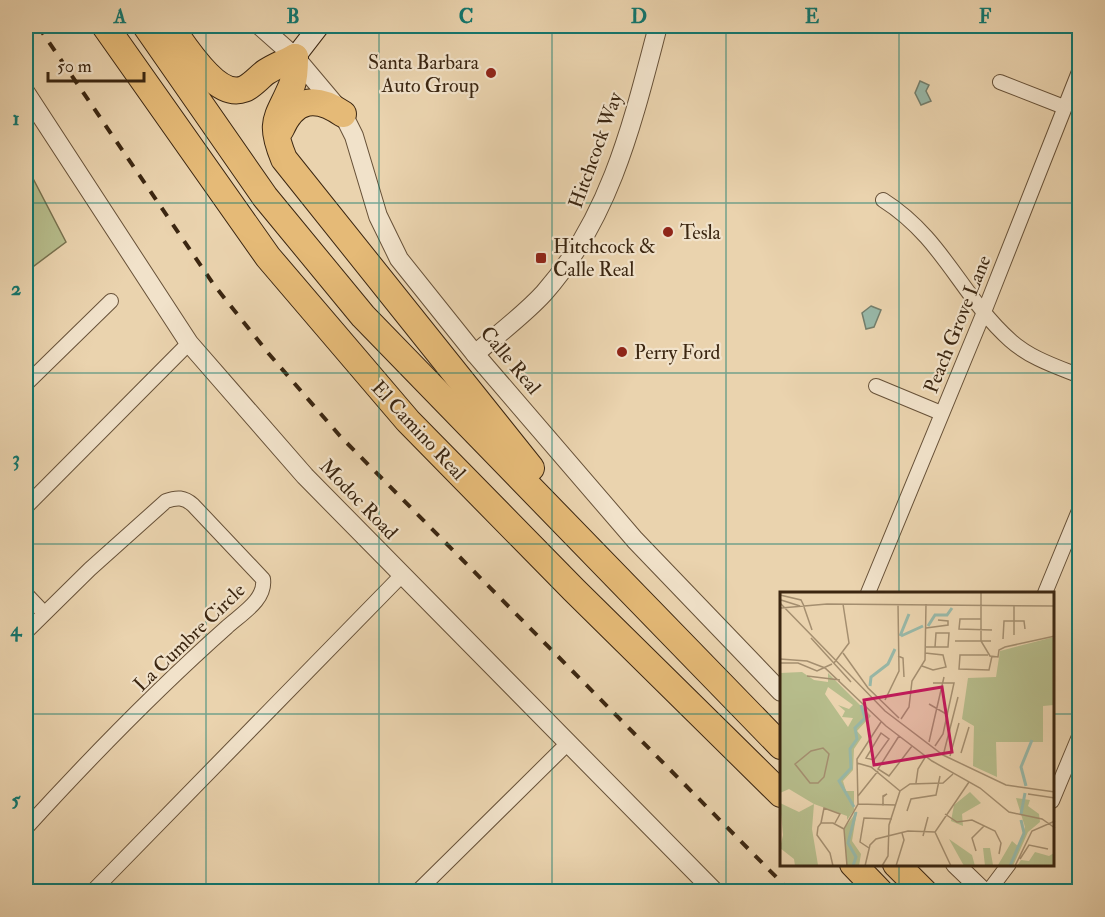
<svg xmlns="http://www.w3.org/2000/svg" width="1105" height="917" font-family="'IM FELL Double Pica',serif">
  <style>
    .green { fill: #b6bc8b; stroke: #78714e; stroke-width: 1.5 }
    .water { fill: #98b8a8; stroke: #737e6c; stroke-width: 1.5 }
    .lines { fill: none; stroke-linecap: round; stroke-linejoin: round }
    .minor-casing { stroke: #675138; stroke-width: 16 }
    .tertiary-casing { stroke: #675138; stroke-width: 20 }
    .secondary-casing { stroke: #3b2611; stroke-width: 22 }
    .motorway-casing { stroke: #3b2611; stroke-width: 28 }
    .minor { stroke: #f1e2ca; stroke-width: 14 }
    .tertiary { stroke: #f1e2ca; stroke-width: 18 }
    .secondary { stroke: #f1e2ca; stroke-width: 20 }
    .motorway { stroke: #e5ba77; stroke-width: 26 }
    .rail { stroke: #3b2611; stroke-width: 4; stroke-dasharray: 10 10; stroke-linecap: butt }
    .grid { fill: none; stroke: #0f766e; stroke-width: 1.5; stroke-opacity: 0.55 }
    .poi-dot { fill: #8f2418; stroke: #f1e2ca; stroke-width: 2 }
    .labels { text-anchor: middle; stroke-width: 4.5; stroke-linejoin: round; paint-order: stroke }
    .poi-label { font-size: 20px; fill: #3b2611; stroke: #f1e2ca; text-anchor: start }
    .street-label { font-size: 20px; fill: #3b2611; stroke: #f1e2ca }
    .inset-river { fill: none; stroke: #98b8a8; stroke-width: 3 }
    .inset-road { fill: none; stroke: #a48e6f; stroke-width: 1.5 }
    .view { fill: #c2185b; fill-opacity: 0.15; stroke: #c2185b; stroke-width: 3 }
    .inset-edge { fill: none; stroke: #3b2611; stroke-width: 3 }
    .neatline { fill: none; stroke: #0f766e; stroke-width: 2 }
    .grid-label { font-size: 20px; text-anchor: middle; font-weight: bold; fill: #0f766e }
  </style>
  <rect width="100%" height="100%" fill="#ead3ae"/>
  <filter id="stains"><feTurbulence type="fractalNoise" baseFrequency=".00333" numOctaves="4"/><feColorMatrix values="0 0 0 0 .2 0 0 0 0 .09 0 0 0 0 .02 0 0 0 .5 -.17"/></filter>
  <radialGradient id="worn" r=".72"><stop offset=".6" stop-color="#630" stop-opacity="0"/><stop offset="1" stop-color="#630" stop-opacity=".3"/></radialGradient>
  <!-- green -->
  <polygon class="green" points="26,165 66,242 26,272"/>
  <!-- water -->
  <g class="water">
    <polygon points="920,81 929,85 926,91 931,101 921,105 915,93"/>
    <polygon points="871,306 881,310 874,327 866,329 862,313"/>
  </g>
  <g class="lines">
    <defs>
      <g id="minor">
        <polyline points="1000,82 1064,107"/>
        <path d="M883 200C943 238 961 296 1010 340 1030 358 1055 366 1080 376"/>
        <polyline points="26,384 111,301"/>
        <polyline points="876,386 941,413"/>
        <polyline points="26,507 189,343"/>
        <polyline points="868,593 984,312 1080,69"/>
        <polyline points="1045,593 1080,508"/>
        <polyline points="26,594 44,613"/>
        <path d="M26 632 90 569 166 501C177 497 184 497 193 505L263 579C266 600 241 614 227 627 156 690 89 759 26 828"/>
        <polyline points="1052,801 1080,734"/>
        <polyline points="92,892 402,575"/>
        <polyline points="417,892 567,744"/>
        <polyline points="988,892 1009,864"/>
      </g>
      <g id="tertiary">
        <polyline points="260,26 295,57 343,114 354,136 378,216 399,259 475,354 635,540 781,692"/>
        <polyline points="26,93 189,343 305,476 715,892"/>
        <path d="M475 354C498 334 524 315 544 293 611 217 633 121 658 26"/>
        <polyline points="955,864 984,892"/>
      </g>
      <polyline id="secondary" points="295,57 319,26"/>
      <g id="motorway">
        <polyline points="105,26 268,257 408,421 574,590 781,794"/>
        <polyline points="146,26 265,197 363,316 781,746"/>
        <path d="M170 26C184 45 216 100 244 89 252 86 259 77 266 72 275 66 286 62 295 57"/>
        <path d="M295 57C295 65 295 77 292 85 278 119 268 120 284 159L531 468"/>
        <path d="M281 129C295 97 317 96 343 114"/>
        <polyline points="853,864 880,892"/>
        <polyline points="896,864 924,892"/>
      </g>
    </defs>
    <!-- minor casing -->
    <use href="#minor" class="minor-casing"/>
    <!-- tertiary casing -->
    <use href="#tertiary" class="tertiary-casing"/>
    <!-- secondary casing -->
    <use href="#secondary" class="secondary-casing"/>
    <!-- motorway casing -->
    <use href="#motorway" class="motorway-casing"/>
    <!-- minor -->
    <use href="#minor" class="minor"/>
    <!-- tertiary -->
    <use href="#tertiary" class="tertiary"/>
    <!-- secondary -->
    <use href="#secondary" class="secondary"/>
    <!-- motorway -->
    <use href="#motorway" class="motorway"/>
    <!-- rail -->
    <polyline class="rail" points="38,26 214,285 269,354 340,436 791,892"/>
  </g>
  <!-- grid -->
  <path class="grid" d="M206 26V892M379 26V892M552 26V892M726 26V892M899 26V593M26 203H1080M26 373H1080M26 544H1080M26 714H781M1052 714H1080M899 864V892"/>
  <!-- markers -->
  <g class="poi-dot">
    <circle cx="491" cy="73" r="6"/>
    <circle cx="668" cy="232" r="6"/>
    <rect x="535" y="252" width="12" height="12" rx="3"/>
    <circle cx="622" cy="352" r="6"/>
  </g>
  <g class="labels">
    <!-- poi labels -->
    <g class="poi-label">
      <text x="479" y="69" text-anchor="end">Santa Barbara<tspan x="479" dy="23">Auto Group</tspan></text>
      <text x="680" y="239">Tesla</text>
      <text x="553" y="253">Hitchcock &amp;<tspan x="553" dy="23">Calle Real</tspan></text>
      <text x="634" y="359">Perry Ford</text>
    </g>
    <!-- street labels -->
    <g class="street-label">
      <text transform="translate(595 150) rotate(-70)" y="7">Hitchcock Way</text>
      <text transform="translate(957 324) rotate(-68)" y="7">Peach Grove Lane</text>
      <text transform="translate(511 360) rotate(50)" y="7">Calle Real</text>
      <text transform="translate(419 430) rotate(47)" y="7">El Camino Real</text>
      <text transform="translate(359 499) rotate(46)" y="7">Modoc Road</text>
      <text transform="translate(189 637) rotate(-44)" y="7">La Cumbre Circle</text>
    </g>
  </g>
  <!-- overview -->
  <g transform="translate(780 592)">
    <rect width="274" height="274" fill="#ead3ae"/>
    <path d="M274 45V113L263 114V150H216L217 185 193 174 194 134 182 127 188 86 216 85 220 59ZM22 80 34 88 48 90V81L91 124 77 139 82 145 74 157 73 178 63 189 66 199H74V218L67 228V224L34 212 32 237 38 273 31 274H15L14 267 0 256 3 243 0 211 19 220 34 212 9 197 0 201V81ZM48 95 73 113 69 117 58 113 65 119 62 125 73 126 68 135 45 102ZM190 200 201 211 182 222 183 234 171 229 174 213ZM236 206 250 208 248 214 259 222 260 230 248 240 233 274H205L203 256H210L213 273H218L232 249 239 255 245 235ZM77 219 72 249 81 262 79 274H67L64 237ZM169 247 192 263 195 274H184ZM255 260 269 264 274 261V274H237L241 268 249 269Z" fill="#b6bc8b" fill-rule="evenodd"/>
    <path class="inset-river" d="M148 34 155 23H167L172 16M120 44 129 22M121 44 143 34M90 94 91 85 108 72 115 57M246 194 241 175 252 148M74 215 59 189 71 176 70 157 77 147 75 136 85 126 81 113M241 222 245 201M73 274 76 265 68 251 76 220M230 274 244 241 241 228"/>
    <path class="inset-road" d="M201 0V49L210 64 218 65 219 58 225 55 275 44M0 3 21 8 24 14M1 8 20 14M0 11 105 119 163 163 226 193 275 200M234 14V43M24 15 32 38M1 16 47 12 275 14M201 27H180L179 37 212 38M146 36 168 33V29L158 28M31 46 71 90M223 47 224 29H244L245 37M175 49H211M146 55H168L169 41H156L155 55M63 61 88 96 119 126M208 63H180L179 77 209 78 212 64M118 64 123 66 124 85M0 67 27 69 45 76 106 134 152 169 200 196 229 220 262 227 275 236M0 71H18L37 79 52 72M54 71 69 51 63 12M142 74 153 78 166 75 163 63 145 61M27 84 60 88M153 91H174L163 142 155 154M105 108 119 79 118 12M149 112 168 123M121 127 129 115 132 89 145 68 146 12M101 141 109 147 94 168 86 166ZM119 144 98 177 109 184 132 154M149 150 164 85M43 156 49 162 44 185 38 191H30L15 172 31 159ZM164 160 178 105M181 161 189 135M170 164 179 131M77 171 91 175 120 199M136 191 138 177 146 164M248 202 275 206M78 204 98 179M78 212 116 213M103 214V204L107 202 103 205M127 219 131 207 156 203 160 184M165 222 177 230 192 228 215 239 221 251 219 262M41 231 44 216 60 222 55 231M143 244 148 225M89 256 80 250 84 226 112 227M196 259 192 246 204 234M240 267 249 253 268 257M53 274 50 261 37 243 38 235 41 231H53L64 237M67 274 64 237 78 212 77 167 101 130M85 274 90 253 96 247 128 239 155 240M102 274 108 264 109 233 120 199 130 192 163 191 173 182M116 274 124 248 122 241M171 274 155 240 189 190M235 274 252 239 275 229"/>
    <path class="view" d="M162 95 172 160 94 173 84 108Z"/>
    <rect width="274" height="274" class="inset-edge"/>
  </g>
  <!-- margin -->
  <rect width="1105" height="917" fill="none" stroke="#ead3ae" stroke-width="66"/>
  <!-- scale -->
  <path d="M48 72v9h96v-9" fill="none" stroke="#3b2611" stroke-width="3"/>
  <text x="57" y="72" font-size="18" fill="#3b2611" stroke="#f1e2ca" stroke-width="4.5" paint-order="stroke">50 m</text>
  <rect x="33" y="33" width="1039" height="851" class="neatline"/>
  <g class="grid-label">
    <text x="120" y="23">A</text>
    <text x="293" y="23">B</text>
    <text x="466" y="23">C</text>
    <text x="639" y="23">D</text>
    <text x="812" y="23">E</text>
    <text x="985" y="23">F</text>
    <text x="16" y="125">1</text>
    <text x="16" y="295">2</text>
    <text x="16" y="465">3</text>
    <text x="16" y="636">4</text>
    <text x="16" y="806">5</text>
  </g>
  <rect width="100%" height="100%" filter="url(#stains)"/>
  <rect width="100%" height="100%" fill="url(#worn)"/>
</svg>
